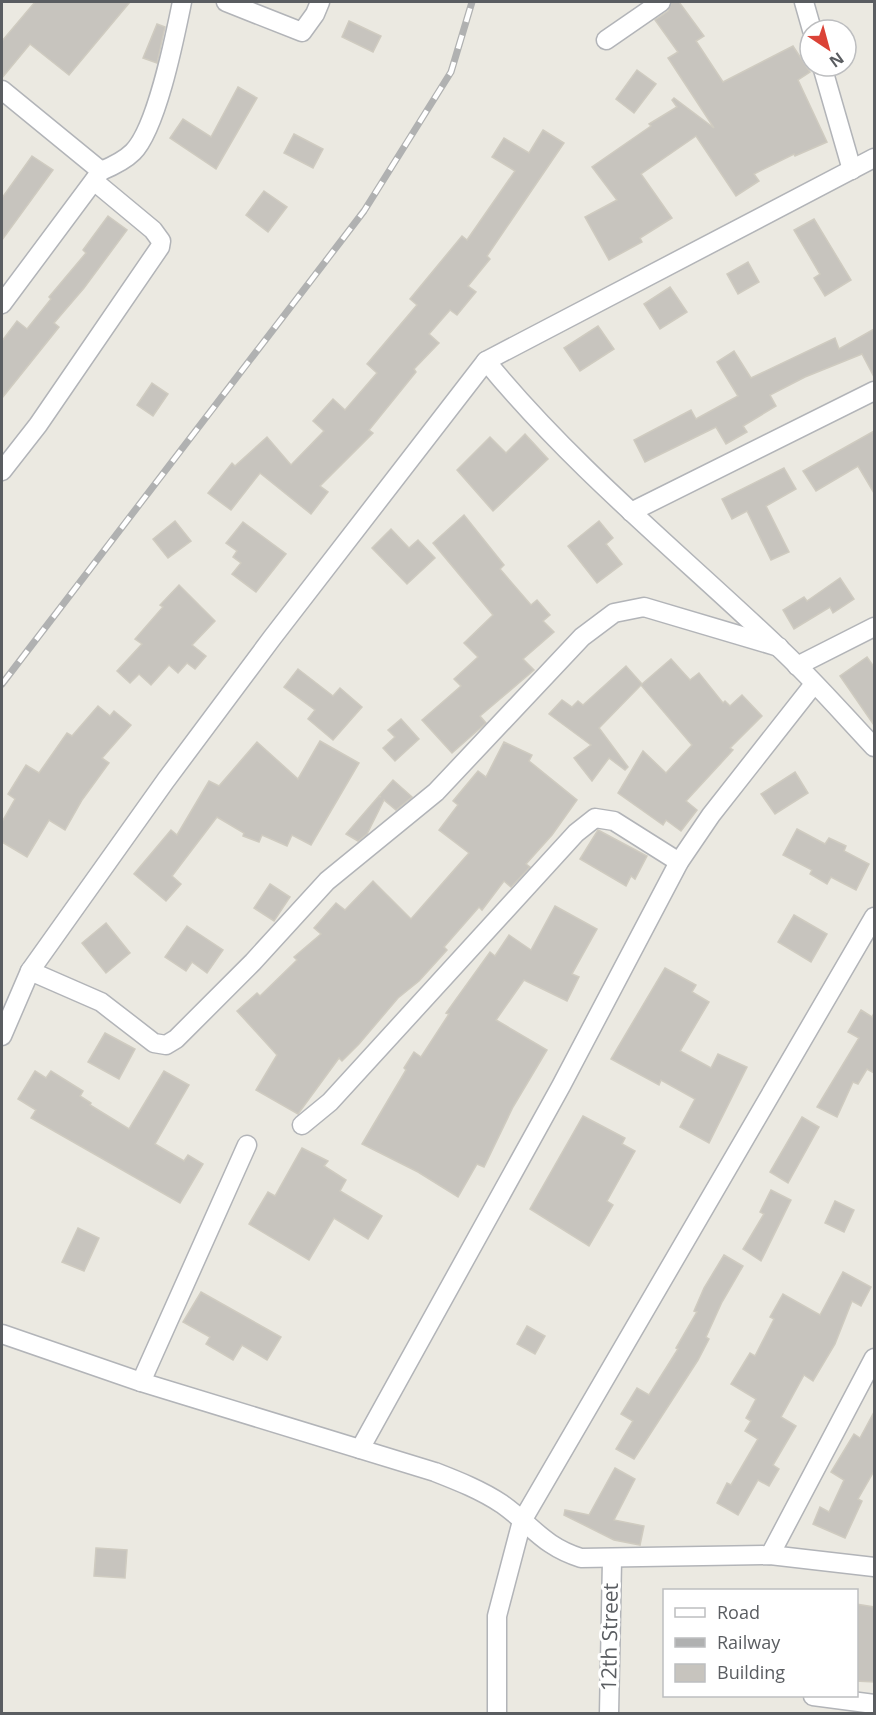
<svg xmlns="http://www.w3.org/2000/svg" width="876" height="1715" font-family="'Open Sans',sans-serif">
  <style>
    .building { fill: #c7c4be; stroke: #cfcbc0; stroke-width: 1.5 }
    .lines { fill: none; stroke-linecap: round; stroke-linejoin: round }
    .minor-casing { stroke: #b2b4b8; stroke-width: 21 }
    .minor { stroke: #fff; stroke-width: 18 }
    .rail-casing { stroke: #b0b1b1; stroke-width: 7 }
    .rail { stroke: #fff; stroke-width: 4.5; stroke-dasharray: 14; stroke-linecap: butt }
    .labels { text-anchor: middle; stroke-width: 6; stroke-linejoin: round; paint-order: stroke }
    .street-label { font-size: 21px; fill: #5a5d61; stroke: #fff }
  </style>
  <rect width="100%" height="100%" fill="#ebe9e1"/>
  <!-- building -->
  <g class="building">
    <polygon points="35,2 130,2 69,75 30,44 2,78 2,41"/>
    <polygon points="672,2 679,2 704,36 696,41 723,82 793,46 810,72 798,80 827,142 795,156 794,154 754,174 759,181 736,196 696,136 641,174 672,218 640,238 642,242 609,260 585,217 617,200 592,167 651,126 649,124 677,107 672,100 674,98 714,128 668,58 678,52 655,20 668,11"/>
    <polygon points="349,21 381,36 373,52 342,37"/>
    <polygon points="157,24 165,27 157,63 143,58"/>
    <polygon points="637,70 656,84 634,113 616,99"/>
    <polygon points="238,87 257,98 216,169 170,138 183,119 211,137"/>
    <polygon points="543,130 564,143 487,256 490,259 468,286 476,292 457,315 450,310 429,334 439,343 414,369 416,372 369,430 373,433 320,486 328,492 311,514 260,473 231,510 208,493 232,463 235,466 267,437 291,465 324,431 313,421 333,399 345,410 377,373 367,364 417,305 410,299 462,236 467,240 515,171 492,157 504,138 529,153"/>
    <polygon points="294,134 323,149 313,168 284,153"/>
    <polygon points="32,156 53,170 2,240 2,198"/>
    <polygon points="264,191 287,207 268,232 246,215"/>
    <polygon points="108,216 127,230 84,288 54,323 59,327 2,398 2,341 17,321 27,329 51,299 49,297 86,253 83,250"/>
    <polygon points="814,219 851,280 825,296 814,278 820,274 794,230"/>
    <polygon points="748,262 759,282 738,294 727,274"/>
    <polygon points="670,287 687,312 660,329 644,304"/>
    <polygon points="598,326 614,349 580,371 564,348"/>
    <polygon points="874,329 874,377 862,354 805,377 770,395 776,406 743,426 747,432 726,444 716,427 645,462 634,440 691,410 696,419 738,396 717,362 734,351 751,378 835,338 839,349"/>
    <polygon points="152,383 168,394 153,416 137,405"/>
    <polygon points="874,431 874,493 858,466 816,491 803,471"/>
    <polygon points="525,434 548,459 493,511 457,470 490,437 506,453"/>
    <polygon points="784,468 796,489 766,506 789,552 771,560 747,511 732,519 722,499"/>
    <polygon points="464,515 504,565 500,569 531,605 537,600 550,615 543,621 554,632 523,659 534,670 480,716 486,723 452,753 422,720 461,686 454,679 478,657 464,643 493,615 433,543"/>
    <polygon points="175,521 191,541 168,558 153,539"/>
    <polygon points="599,521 613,538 606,544 622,564 597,583 568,546"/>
    <polygon points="243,522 286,554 256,592 232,574 241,563 233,557 237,551 226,543"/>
    <polygon points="391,529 409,548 418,540 435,558 407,584 372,548"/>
    <polygon points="840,578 854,599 833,613 830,607 794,629 783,610 804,597 807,601"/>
    <polygon points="179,585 215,621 192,645 206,656 195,669 187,663 178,673 169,665 151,685 139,674 130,683 117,671 142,644 135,639 163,607 160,605"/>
    <polygon points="867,657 874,667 874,725 840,676"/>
    <polygon points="671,659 690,680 699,673 723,703 725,701 730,706 742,695 762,716 730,748 733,750 686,801 697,810 681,831 666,820 663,825 618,793 643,751 666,773 692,745 641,685 599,728 628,767 625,770 609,758 592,781 574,758 591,745 549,714 562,700 572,707 578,701 583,705 626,666 642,684"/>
    <polygon points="298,669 333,696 340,688 362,707 333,740 308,719 315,710 284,687"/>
    <polygon points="98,706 110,716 114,711 131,725 102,758 109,763 82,800 65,830 49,820 27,857 2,842 2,822 15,799 8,794 26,765 39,773 67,733 72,736"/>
    <polygon points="401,719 419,739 395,761 383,748 395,737 388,730"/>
    <polygon points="320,741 359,763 311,845 292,835 287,846 262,835 259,842 243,836 244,833 217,817 172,876 181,884 166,901 134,874 171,830 177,835 209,781 219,786 257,742 298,779"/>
    <polygon points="504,742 532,755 529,761 577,800 552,835 526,864 530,867 511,887 504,881 482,910 479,907 444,947 447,950 419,981 398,998 359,1044 342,1061 339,1058 298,1114 256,1090 277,1055 237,1011 257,993 260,996 297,960 294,957 321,934 314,928 336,903 345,910 373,881 411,919 469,853 439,830 458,805 453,801 478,771 486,777"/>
    <polygon points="795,772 808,793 775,814 761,794"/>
    <polygon points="393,780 412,797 396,810 384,800 367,834 358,841 346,834 379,796 381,797 379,796"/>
    <polygon points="797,829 825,844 829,838 846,846 844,851 869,864 856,890 831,877 827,884 810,874 812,870 783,855"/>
    <polygon points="598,830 647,856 635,879 631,876 626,886 580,859"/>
    <polygon points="270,884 290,897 274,921 254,908"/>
    <polygon points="555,906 597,929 572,974 579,977 567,1001 524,980 496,1020 547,1050 513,1107 484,1167 477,1164 458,1197 418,1172 362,1144 406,1070 404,1068 414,1052 421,1057 449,1014 446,1013 490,952 495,956 509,935 531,950"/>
    <polygon points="794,915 827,934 811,962 778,942"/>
    <polygon points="106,923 130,953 106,973 82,943"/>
    <polygon points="187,926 223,950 207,973 192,962 186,971 165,957"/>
    <polygon points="665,968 696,985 692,992 709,1002 680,1051 711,1068 718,1054 747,1067 709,1143 680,1127 695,1099 661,1080 659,1085 611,1059"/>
    <polygon points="861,1010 872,1017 874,1013 874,1073 867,1069 858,1084 853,1082 837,1117 817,1107 859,1038 848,1032"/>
    <polygon points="105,1033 135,1049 119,1079 88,1062"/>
    <polygon points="35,1071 46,1078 51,1071 83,1091 80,1096 91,1103 90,1105 129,1129 164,1071 189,1085 155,1144 184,1161 188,1155 203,1164 180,1203 31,1118 36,1110 18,1099"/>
    <polygon points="583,1116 625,1138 622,1144 635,1151 607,1201 613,1205 589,1246 530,1209"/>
    <polygon points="802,1117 819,1127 788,1183 770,1172"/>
    <polygon points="302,1148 328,1161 324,1166 346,1180 340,1191 382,1216 368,1239 334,1218 309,1260 249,1224 268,1192 275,1196"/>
    <polygon points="771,1190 791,1200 761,1261 743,1249 764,1214 760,1212"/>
    <polygon points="835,1201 854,1210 844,1232 825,1223"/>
    <polygon points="78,1228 99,1238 84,1271 62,1262"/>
    <polygon points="724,1255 743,1266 722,1302 706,1337 709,1339 698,1360 634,1459 616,1449 633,1421 621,1414 637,1388 649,1395 678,1349 676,1348 697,1312 694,1311 704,1288"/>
    <polygon points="843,1272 871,1287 861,1306 852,1301 835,1344 813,1381 804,1375 781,1417 796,1426 773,1465 779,1469 769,1486 758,1480 738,1515 717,1503 727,1483 731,1485 758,1439 745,1431 751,1421 746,1418 756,1399 731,1384 750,1353 755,1356 774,1319 770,1317 783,1294 820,1315"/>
    <polygon points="201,1292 281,1337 267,1360 242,1345 233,1360 206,1344 210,1337 183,1322"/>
    <polygon points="527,1326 545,1336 535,1354 517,1344"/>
    <polygon points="874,1412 874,1471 858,1499 862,1501 845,1538 813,1524 820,1507 829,1512 844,1480 831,1472 854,1434 860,1438"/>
    <polygon points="615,1468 635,1479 614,1520 644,1526 640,1545 614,1540 564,1515 565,1510 589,1515"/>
    <polygon points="96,1548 127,1550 125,1578 94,1576"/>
    <polygon points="856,1604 874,1607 874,1682 856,1681"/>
  </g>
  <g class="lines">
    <defs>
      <g id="minor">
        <polyline points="226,2 302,32 315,14 320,2"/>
        <polyline points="804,2 812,30"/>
        <polyline points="606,40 661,2"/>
        <polyline points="822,66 852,170"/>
        <polyline points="2,90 101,171"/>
        <path d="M2 304 101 171C113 166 124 161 133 152 157 128 175 36 182 2"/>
        <path d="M486 361C572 466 678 552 776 645 811 677 842 713 874 747"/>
        <polyline points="2,471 38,425 160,247 161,241 153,230 94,181"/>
        <polyline points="631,512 874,391"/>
        <polyline points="797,666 874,627"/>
        <polyline points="30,971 101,1002 154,1043 166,1045 176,1039 253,962 327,881 436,792 582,637 614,613 644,607 779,647"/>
        <polyline points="2,1036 30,971 166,780 272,638 486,361 874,158"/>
        <polyline points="302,1125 330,1102 576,833 595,818 614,821 679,862"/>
        <path d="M2 1334 141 1382 435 1472C458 1481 481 1490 502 1504 533 1526 543 1546 581 1558L770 1555 874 1567"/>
        <polyline points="141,1382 247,1145"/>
        <polyline points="360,1449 561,1086 679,862 711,815 814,684"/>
        <polyline points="770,1555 874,1358"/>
        <polyline points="813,1696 874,1704"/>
        <polyline points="497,1714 497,1616 522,1521 874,917"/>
        <polyline points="609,1714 612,1560"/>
      </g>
    </defs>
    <!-- minor casing -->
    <use href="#minor" class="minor-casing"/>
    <!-- minor -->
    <use href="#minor" class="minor"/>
    <defs>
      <polyline id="rail" points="2,684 364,211 451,72 472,2"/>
    </defs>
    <!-- rail casing -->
    <use href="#rail" class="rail-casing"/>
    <!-- rail -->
    <use href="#rail" class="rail"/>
  </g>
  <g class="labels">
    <!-- street labels -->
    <g class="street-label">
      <text transform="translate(610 1637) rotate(-89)" y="7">12th Street</text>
    </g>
  </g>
  <!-- border -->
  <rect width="876" height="1715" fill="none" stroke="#5a5d61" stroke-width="6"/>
  <!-- legend -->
  <rect x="663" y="1589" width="195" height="108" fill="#ffffff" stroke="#bdbec0" stroke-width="1.5"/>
  <rect x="675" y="1608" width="30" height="9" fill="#ffffff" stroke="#bdbec0" stroke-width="1.5"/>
  <text x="717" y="1619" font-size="18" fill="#5a5d61">Road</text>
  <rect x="675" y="1638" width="30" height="9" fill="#b0b1b1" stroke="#bdbec0" stroke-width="1.5"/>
  <text x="717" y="1649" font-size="18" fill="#5a5d61">Railway</text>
  <rect x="675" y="1664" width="30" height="18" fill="#c7c4be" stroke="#bdbec0" stroke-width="1.5"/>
  <text x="717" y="1679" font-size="18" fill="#5a5d61">Building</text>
  <!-- north arrow -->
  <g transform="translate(828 48) rotate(144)"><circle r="28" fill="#ffffff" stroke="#bdbec0" stroke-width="1.5"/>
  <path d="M0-4.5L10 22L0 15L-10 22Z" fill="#db4337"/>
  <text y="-9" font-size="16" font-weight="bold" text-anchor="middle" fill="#5a5d61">N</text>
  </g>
</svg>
